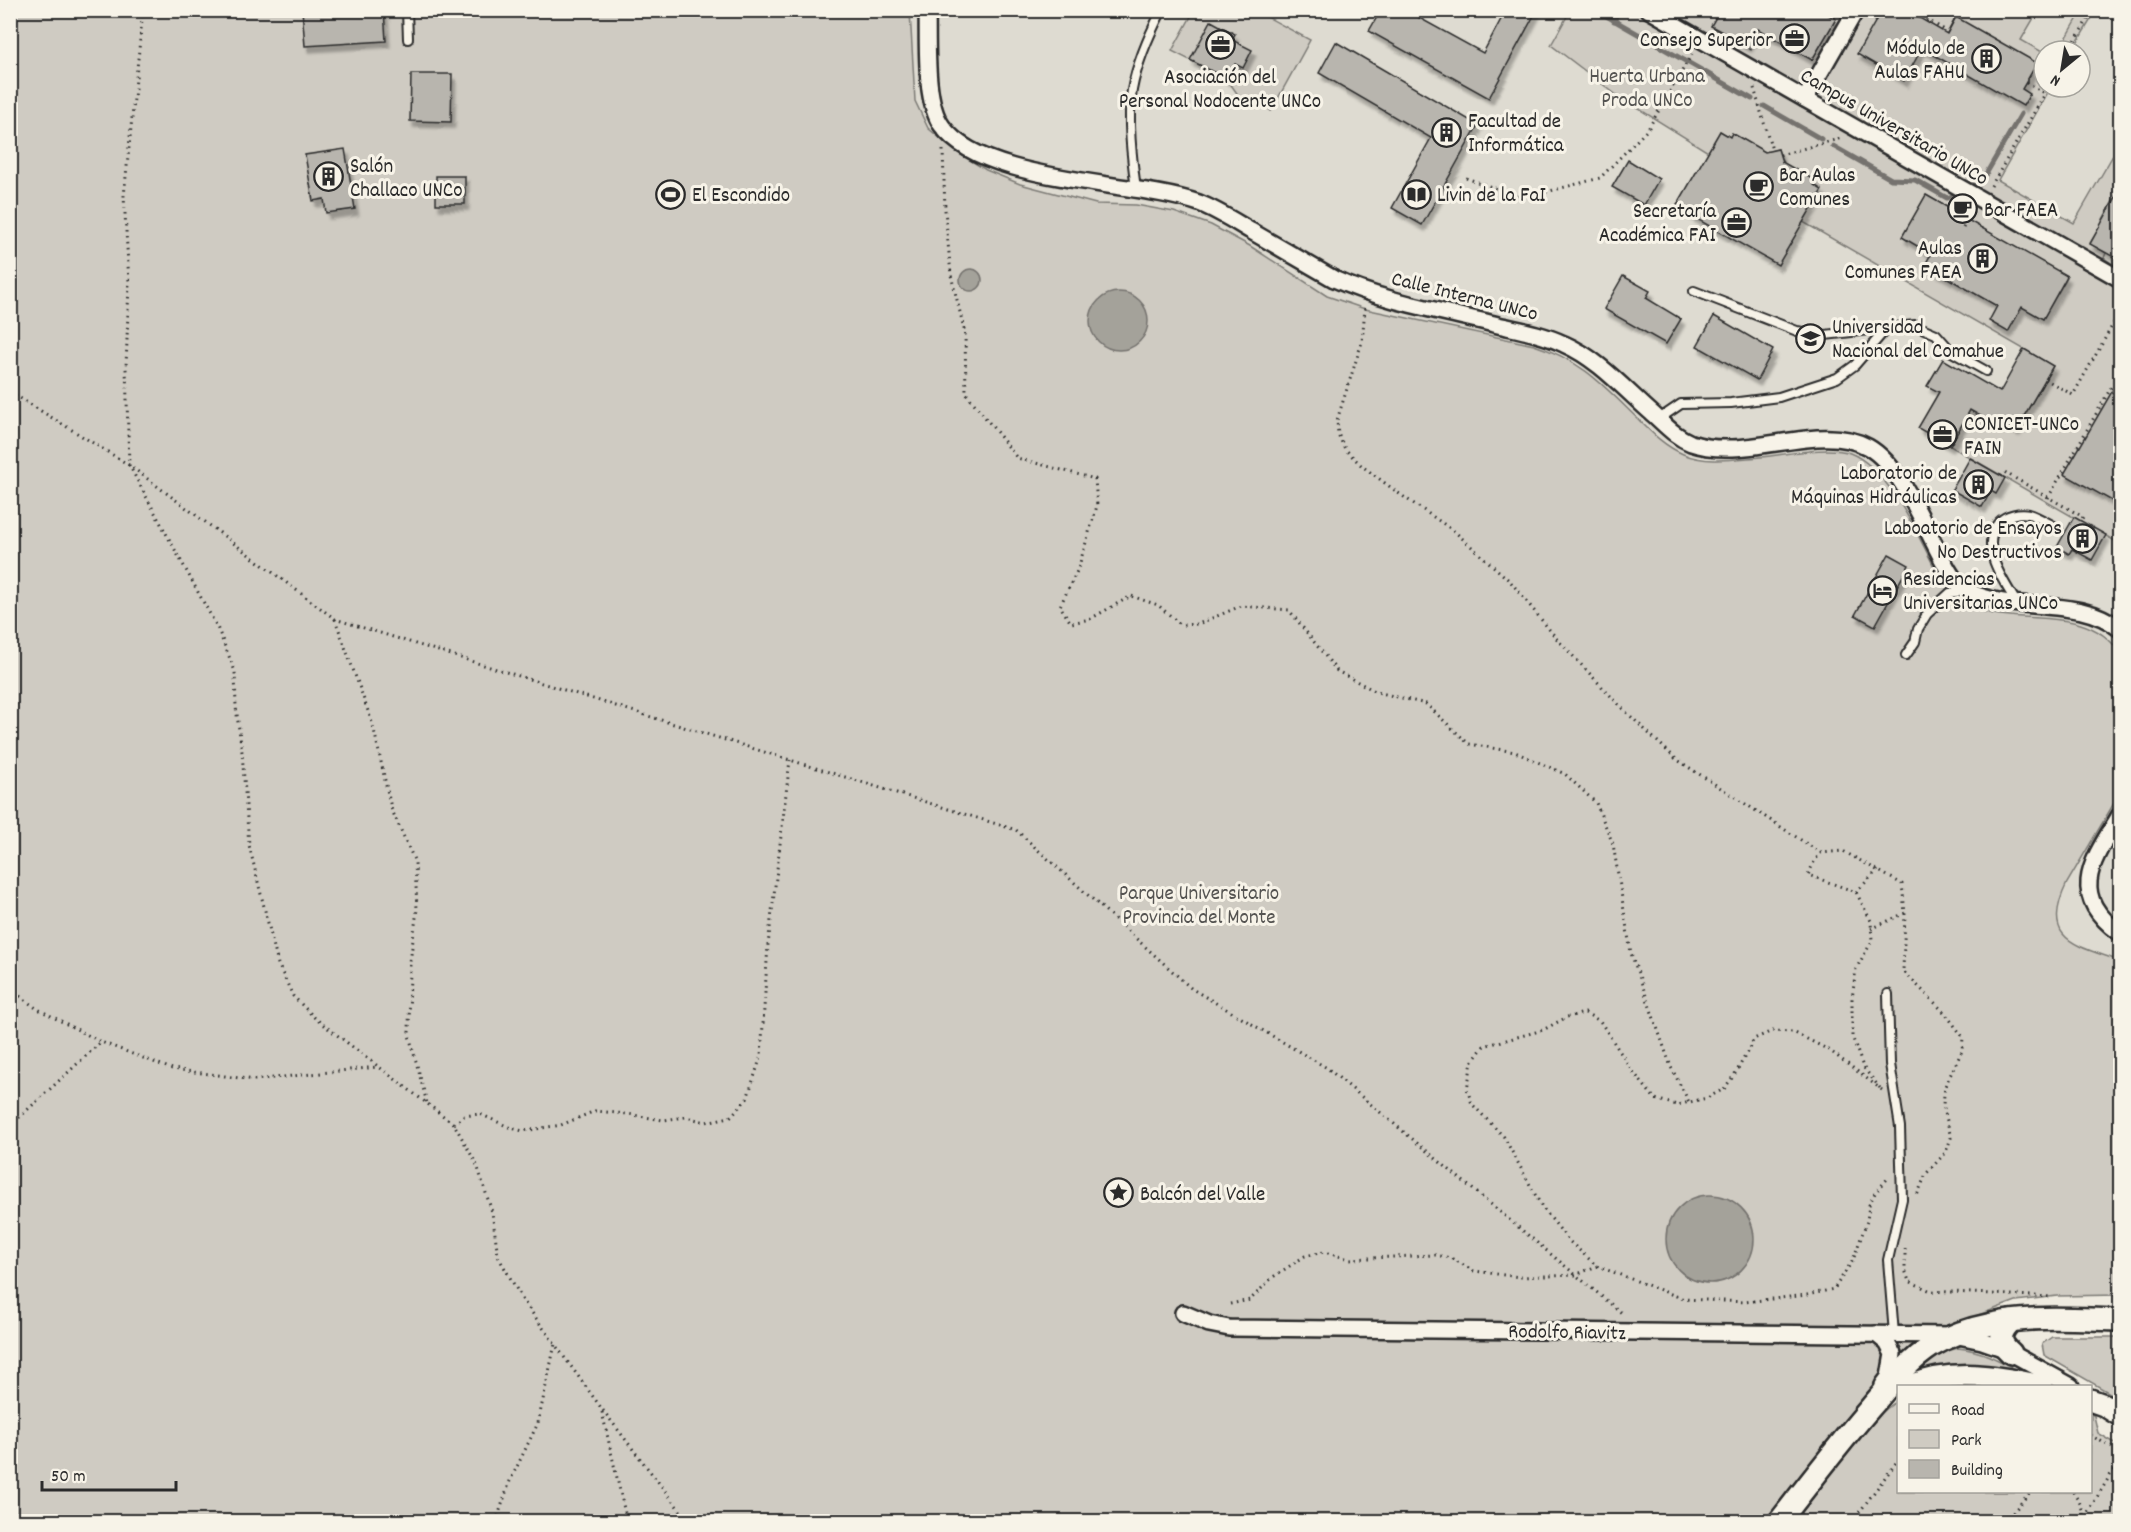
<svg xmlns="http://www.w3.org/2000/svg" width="2131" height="1532" font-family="Dekko,sans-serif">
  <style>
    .built { fill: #dedbd1; fill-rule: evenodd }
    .green { fill: #cfcbc2; stroke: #7d7b76; stroke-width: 1.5; fill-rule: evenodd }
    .water { fill: #a4a29a; stroke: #74726e; stroke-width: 1.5 }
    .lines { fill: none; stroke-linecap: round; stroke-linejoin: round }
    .stream { stroke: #74726e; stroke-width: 5 }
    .building { fill: #b8b5ae; stroke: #2b2b2b; stroke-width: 1.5; filter: url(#shadow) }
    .lane-casing { stroke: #2b2b2b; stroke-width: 12 }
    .street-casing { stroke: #2b2b2b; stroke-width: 20 }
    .secondary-casing { stroke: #2b2b2b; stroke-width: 26 }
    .path { stroke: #2b2b2b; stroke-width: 3; stroke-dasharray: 1.5 4.5; stroke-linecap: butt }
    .lane { stroke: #f7f3e8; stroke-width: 8 }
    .street { stroke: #f7f3e8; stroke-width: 15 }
    .secondary { stroke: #f7f3e8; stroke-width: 21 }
    .labels { text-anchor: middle; stroke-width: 6; stroke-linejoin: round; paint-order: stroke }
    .poi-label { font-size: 21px; fill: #2b2b2b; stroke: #f7f3e8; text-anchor: start }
    .park-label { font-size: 21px; fill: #545351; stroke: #f7f3e8 }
    .street-label { font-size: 21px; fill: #2b2b2b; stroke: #f7f3e8 }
  </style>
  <defs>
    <filter id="shadow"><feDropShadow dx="3.5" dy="6" stdDeviation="1.5" flood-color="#0004"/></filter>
  </defs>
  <rect width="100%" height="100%" fill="#efebe0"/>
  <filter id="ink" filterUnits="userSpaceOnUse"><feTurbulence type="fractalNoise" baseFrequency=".0167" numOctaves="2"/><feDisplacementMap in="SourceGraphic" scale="12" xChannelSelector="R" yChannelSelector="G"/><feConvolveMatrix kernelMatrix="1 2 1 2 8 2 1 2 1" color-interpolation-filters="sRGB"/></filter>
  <g filter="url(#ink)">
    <!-- built -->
    <g class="built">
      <path d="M213 10 2120 11V653L2106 637 2091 627 2075 622 1991 613 1976 610 1963 603 1950 593 1941 580 1897 500 1881 476 1865 462 1746 458 1724 460 1685 455 1669 447 1653 435 1595 378 1578 364 1557 352 1534 345 1365 309 1345 303 1327 296 1174 212 1136 205 1096 204ZM2044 51H2080V87H2044Z"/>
      <polygon points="2120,793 2120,961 2074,944 2065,937 2059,928 2057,918 2062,894 2067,883"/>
    </g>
    <!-- green -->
    <g class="green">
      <path d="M10 11H910L915 101 928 128 955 151 986 170 1020 184 1096 204 1136 205 1174 212 1211 225 1250 246 1327 296 1365 309 1534 345C1581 360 1603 385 1637 418 1651 432 1664 446 1683 454 1706 464 1735 459 1760 457 1783 455 1829 445 1850 453 1891 469 1921 543 1941 580 1951 593 1961 604 1976 609 2023 627 2087 603 2120 653V793L2067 883C2039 941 2076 945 2120 961V1295L2057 1296 2016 1301 1976 1316 1954 1335 1933 1345 1779 1521H11Z"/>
      <polygon points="1194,11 1256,11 1310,40 1271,111 1262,103 1241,99 1227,79 1172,51"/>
      <path d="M1570 11H1720L1711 26 1747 46 1758 29 1812 60 1835 20 1820 11H2038L2021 40 2044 53V87H2051L1998 180 2074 223 2120 143V188L2102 221 2119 230 2115 237 2099 228 2090 243 2106 253 2104 258 2113 264 2117 258 2120 260V544L1950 446 1970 410 1993 423 1996 419 2016 430 2053 366 1803 222 1821 190 1814 185 1815 181 1782 162 1778 149 1765 152 1732 133 1730 137 1720 131 1708 152 1618 96 1551 45ZM1956 17 2037 63 2022 89 2011 83 1935 55ZM1926 195 1952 210 1958 200 1970 208 1960 227 1971 222 2067 277 2043 319 2014 302 2017 316 2008 331 1997 306 1925 265 1931 254 1902 237Z"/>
      <polygon points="2082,11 2096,11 2072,51 2059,51"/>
      <polygon points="2052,1337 2120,1337 2120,1399 2044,1355 2042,1344"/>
      <path d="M1958 1348C1981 1350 1999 1360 2019 1371L1898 1383 1937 1354Z"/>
      <path d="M1898 1400V1492H2090L2091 1413 2094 1416 2098 1433 2120 1446V1521L1793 1522C1824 1482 1857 1429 1898 1400Z"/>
    </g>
    <!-- water -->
    <g class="water">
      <circle cx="971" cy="280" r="11"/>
      <circle cx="1119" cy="321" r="29"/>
      <circle cx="1710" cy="1239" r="44"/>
    </g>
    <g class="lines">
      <!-- stream -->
      <g class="stream">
        <polyline points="1596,10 1752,99"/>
        <polyline points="1614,21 1619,10"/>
        <polyline points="1764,106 1821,139"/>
        <polyline points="1833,146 1891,179 1915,180 1947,198 1955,195"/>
        <polyline points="1975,182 1986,174 2021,114"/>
      </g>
    </g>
    <!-- building -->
    <g class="building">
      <polygon points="302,10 384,10 386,41 305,46"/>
      <polygon points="1381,10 1405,10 1483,53 1506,10 1537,10 1489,98 1369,31"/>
      <polygon points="1720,10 1820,10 1836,19 1812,60 1758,29 1748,46 1711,26"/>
      <polygon points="1882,10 1906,10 1947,34 1956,17 2037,63 2022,89 2030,94 2023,106 1922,48 1904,81 1857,54"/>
      <polygon points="1211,21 1235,34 1232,40 1252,50 1243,68 1235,64 1227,79 1190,60"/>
      <polygon points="1336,42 1478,125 1422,225 1392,208 1431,138 1319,73"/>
      <polygon points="411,74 452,74 451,122 410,121"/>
      <polygon points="1720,131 1730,137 1732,133 1765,152 1778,149 1782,162 1816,181 1814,185 1822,190 1778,265 1676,207"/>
      <polygon points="345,149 355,209 326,213 324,199 313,201 305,155"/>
      <polygon points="1628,160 1659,179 1644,205 1612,187"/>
      <rect x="436" y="176" width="29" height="28"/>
      <polygon points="2121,188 2121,261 2090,244"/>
      <polygon points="1926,195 1952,210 1958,200 1970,207 1964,218 2067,276 2043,319 2022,307 2008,332 1989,321 1997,306 1925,265 1931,254 1902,237"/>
      <polygon points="1623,276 1650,291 1646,298 1681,319 1666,344 1604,309"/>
      <polygon points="1714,316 1773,350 1757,380 1697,346"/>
      <polygon points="2024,349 2053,366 2016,430 1996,419 1993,423 1970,410 1950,446 1918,428 1939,392 1927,386 1943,359 2000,392"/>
      <polygon points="2121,376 2121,506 2064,474"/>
      <polygon points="1970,458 2005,478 1996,494 1991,491 1982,507 1952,490"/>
      <polygon points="2074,517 2106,535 2092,560 2072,549 2069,554 2057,547"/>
      <polygon points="1889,554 1909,565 1875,626 1855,615"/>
    </g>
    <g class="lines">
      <defs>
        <g id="lane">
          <polyline points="407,10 408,39"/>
          <path d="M1136 189C1132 159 1127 119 1132 90 1137 63 1149 35 1162 10"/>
          <polyline points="1694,291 1797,331 1825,335 1887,328"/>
          <polyline points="1659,419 1681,404 1731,403 1779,397 1837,378 1855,365 1887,328 1915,325 1936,334 1952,352 1986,371"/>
          <path d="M2016 602C2003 580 1978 546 1999 522 2006 515 2019 512 2029 514 2039 517 2049 524 2058 528"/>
          <polyline points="1906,655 1915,642 1918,629 1927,614 1950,593 1965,591"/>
          <polyline points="1888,994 1890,1064 1900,1127 1902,1199 1888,1260 1894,1334"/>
        </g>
        <g id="street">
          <path d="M927 10C928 41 924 102 942 126 983 184 1134 180 1199 203 1217 210 1234 221 1251 231 1279 247 1306 263 1334 279 1385 302 1443 311 1498 325 1520 330 1543 334 1564 344 1599 359 1626 391 1654 415 1666 426 1676 437 1691 443 1746 462 1821 420 1868 447 1900 465 1922 521 1939 553 1947 568 1954 584 1970 592 2014 614 2079 595 2120 629"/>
          <polyline points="1649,10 2120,279"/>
          <polyline points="1805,99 1856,10"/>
          <path d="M2120 815C2093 860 2066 894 2120 933"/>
          <polyline points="1183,1313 1209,1324 1229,1328 1954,1335 1982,1341 2002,1348 2071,1386"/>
          <polyline points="1876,1334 1887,1343 1893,1354 1889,1377 1883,1385"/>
        </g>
        <g id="secondary">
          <path d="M2011 1321C1999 1333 1998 1342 2011 1353"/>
          <path d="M1911 1386C1954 1368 1997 1377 2042 1386"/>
          <polyline points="2090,1400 2104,1405 2120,1415"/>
          <path d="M1779 1522C1809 1483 1839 1444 1871 1407 1890 1385 1907 1362 1932 1346 1950 1335 1972 1328 1992 1324 2034 1315 2078 1319 2120 1320"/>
        </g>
      </defs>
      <!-- lane casing -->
      <use href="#lane" class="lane-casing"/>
      <!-- street casing -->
      <use href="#street" class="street-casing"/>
      <!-- secondary casing -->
      <use href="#secondary" class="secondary-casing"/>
      <!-- path -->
      <g class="path">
        <polyline points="143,10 124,196 129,282 126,368 129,465 217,627 235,671 236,707 242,752 249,845 278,964 293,996 316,1019 454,1124 477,1165 492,1212 498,1256 522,1299 602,1409 689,1522"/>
        <polyline points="1911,10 1948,32"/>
        <polyline points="1750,50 1761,31"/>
        <polyline points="2069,51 2093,10"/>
        <polyline points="2026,83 2045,93"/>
        <polyline points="1754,88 1772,150"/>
        <polyline points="943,150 945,210 951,275 965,333 966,393 1017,458 1095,479 1097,506 1078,569 1060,606 1071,623 1090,619 1131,596 1158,605 1181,625 1198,624 1241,606 1289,610 1337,671 1377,692 1426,704 1469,744 1515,752 1565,774 1596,803 1613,844 1631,953 1671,1067 1689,1102"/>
        <polyline points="1780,155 1842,138"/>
        <polyline points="1466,178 1523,198 1600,178 1648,129 1692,54"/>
        <polyline points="1991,186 2049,87"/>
        <polyline points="1963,228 1972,211"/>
        <polyline points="1365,308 1362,342 1337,420 1338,434 1345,449 1362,466 1401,495 1454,531 1510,581 1557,639 1623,709 1676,759 1821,853"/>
        <polyline points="2045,379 2073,395 2120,312"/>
        <polyline points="10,392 129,465 335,619 1016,830 1192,989 1327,1068 1624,1315"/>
        <polyline points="2001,476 2004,472 2083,517 2080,521"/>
        <polyline points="2048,498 2120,372"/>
        <polyline points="335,619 373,725 391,808 415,862 417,910 410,962 409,1035 427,1103"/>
        <polyline points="1856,892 1878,870"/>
        <polyline points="1871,929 1905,913"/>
        <polyline points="10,989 36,1008 101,1042 172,1069 255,1080 377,1067"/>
        <polyline points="1880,1088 1863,1067 1852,1036 1852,999 1856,969 1872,941 1871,921 1856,892 1808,875 1815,860 1821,853 1843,851 1902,884 1905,913 1903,971 1945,1013 1963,1037 1962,1051 1945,1086 1943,1104 1951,1138 1946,1152 1926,1174 1916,1198"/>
        <polyline points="1882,1090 1829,1050 1793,1032 1772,1031 1754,1039 1737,1071 1724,1089 1707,1098 1677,1105 1655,1099 1631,1069 1600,1021 1585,1013 1567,1017 1543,1030 1484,1046 1472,1062 1467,1089 1472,1104 1504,1137 1542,1207 1569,1241 1597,1266 1684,1299 1745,1302 1807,1295 1834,1289 1853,1260 1867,1221 1869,1205 1875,1193 1889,1177"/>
        <polyline points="454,1124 464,1116 480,1114 511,1128 523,1131 561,1125 595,1111 628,1114 663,1120 686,1117 706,1122 730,1117 747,1099 761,1056 768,945 790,760"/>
        <polyline points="10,1126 101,1042"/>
        <polyline points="1905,1248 1905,1270 1909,1281 1931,1291 2053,1297"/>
        <polyline points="1230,1304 1250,1300 1273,1277 1305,1256 1324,1252 1349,1259 1435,1255 1451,1258 1474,1271 1520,1277 1575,1275 1597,1266"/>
        <polyline points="602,1412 627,1522"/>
        <polyline points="2090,1435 2120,1452"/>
        <polyline points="2073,1492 2081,1505 2085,1522"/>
        <polyline points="2085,1517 2111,1474 2120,1465"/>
        <polyline points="496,1522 510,1481 538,1423 555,1344"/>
        <polyline points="1852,1522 1898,1460"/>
        <polyline points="2005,1522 2030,1492"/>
      </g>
      <!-- lane -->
      <use href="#lane" class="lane"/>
      <!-- street -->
      <use href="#street" class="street"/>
      <!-- secondary -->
      <use href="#secondary" class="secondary"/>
    </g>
  </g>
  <!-- icons -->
  <defs>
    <symbol id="office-ring" viewBox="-11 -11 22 22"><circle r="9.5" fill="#f7f3e8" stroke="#2b2b2b" stroke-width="1.5"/><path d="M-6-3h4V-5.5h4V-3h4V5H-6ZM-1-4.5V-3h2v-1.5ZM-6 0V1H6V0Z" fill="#2b2b2b"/></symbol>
    <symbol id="building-ring" viewBox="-11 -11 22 22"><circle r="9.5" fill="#f7f3e8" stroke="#2b2b2b" stroke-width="1.5"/><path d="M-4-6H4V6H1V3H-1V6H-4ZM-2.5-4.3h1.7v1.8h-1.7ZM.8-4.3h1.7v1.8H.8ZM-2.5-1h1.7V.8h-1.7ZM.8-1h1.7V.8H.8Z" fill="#2b2b2b"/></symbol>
    <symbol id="cafe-ring" viewBox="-11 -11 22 22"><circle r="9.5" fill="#f7f3e8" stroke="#2b2b2b" stroke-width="1.5"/><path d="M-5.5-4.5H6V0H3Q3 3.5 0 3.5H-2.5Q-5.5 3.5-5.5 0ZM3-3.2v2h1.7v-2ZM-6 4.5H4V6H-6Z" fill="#2b2b2b"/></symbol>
    <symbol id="stadium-ring" viewBox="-11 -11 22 22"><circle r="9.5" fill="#f7f3e8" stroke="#2b2b2b" stroke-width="1.5"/><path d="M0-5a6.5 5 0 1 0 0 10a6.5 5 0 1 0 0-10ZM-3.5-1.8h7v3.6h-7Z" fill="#2b2b2b"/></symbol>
    <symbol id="library-ring" viewBox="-11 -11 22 22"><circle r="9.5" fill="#f7f3e8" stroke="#2b2b2b" stroke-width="1.5"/><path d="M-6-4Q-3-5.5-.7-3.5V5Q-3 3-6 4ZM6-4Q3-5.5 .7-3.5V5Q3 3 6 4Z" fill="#2b2b2b"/></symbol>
    <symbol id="university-ring" viewBox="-11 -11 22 22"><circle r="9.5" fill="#f7f3e8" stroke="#2b2b2b" stroke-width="1.5"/><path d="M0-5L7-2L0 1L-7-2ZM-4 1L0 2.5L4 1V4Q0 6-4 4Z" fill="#2b2b2b"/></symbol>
    <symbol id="hotel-ring" viewBox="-11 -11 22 22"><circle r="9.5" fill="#f7f3e8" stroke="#2b2b2b" stroke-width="1.5"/><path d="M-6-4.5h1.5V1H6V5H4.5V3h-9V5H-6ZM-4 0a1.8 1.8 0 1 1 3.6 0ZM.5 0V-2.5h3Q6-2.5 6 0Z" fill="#2b2b2b"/></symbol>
    <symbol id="sight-ring" viewBox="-11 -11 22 22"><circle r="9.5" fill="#f7f3e8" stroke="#2b2b2b" stroke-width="1.5"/><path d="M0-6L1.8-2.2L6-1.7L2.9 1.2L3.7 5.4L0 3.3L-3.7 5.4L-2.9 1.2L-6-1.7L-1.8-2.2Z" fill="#2b2b2b"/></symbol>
  </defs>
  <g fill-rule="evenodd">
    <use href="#office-ring" x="1778" y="22" width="33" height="33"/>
    <use href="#office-ring" x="1204" y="28" width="33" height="33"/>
    <use href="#building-ring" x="1970" y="42" width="33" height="33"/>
    <use href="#building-ring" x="1430" y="116" width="33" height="33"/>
    <use href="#building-ring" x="312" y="160" width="33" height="33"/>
    <use href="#cafe-ring" x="1742" y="170" width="33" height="33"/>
    <use href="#stadium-ring" x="654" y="178" width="33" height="33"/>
    <use href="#library-ring" x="1400" y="178" width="33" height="33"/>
    <use href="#cafe-ring" x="1946" y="192" width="33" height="33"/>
    <use href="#office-ring" x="1720" y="206" width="33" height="33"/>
    <use href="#building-ring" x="1966" y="242" width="33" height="33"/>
    <use href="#university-ring" x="1794" y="322" width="33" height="33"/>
    <use href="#office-ring" x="1926" y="418" width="33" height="33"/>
    <use href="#building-ring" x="1962" y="468" width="33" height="33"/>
    <use href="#building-ring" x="2066" y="522" width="33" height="33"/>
    <use href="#hotel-ring" x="1866" y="574" width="33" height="33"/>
    <use href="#sight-ring" x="1102" y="1176" width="33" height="33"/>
  </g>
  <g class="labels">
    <!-- poi labels -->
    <g class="poi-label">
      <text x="1773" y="46" text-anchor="end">Consejo Superior</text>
      <text x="1965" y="54" text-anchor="end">Módulo de<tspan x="1965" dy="24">Aulas FAHU</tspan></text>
      <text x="1220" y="83" text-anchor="middle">Asociación del<tspan x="1220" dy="24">Personal Nodocente UNCo</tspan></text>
      <text x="1468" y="127">Facultad de<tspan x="1468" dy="24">Informática</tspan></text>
      <text x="350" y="172">Salón<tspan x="350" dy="24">Challaco UNCo</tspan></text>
      <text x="1779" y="181">Bar Aulas<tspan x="1779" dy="24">Comunes</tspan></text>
      <text x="692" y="201">El Escondido</text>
      <text x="1437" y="201">Livin de la FaI</text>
      <text x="1984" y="216">Bar FAEA</text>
      <text x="1716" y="217" text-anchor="end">Secretaría<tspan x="1716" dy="24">Académica FAI</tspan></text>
      <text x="1962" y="254" text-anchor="end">Aulas<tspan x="1962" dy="24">Comunes FAEA</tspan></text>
      <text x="1832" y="333">Universidad<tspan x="1832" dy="24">Nacional del Comahue</tspan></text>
      <text x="1964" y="430">CONICET-UNCo<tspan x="1964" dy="24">FAIN</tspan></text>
      <text x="1957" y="479" text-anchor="end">Laboratorio de<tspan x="1957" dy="24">Máquinas Hidráulicas</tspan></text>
      <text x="2062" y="534" text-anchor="end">Laboatorio de Ensayos<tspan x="2062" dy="24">No Destructivos</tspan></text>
      <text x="1903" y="585">Residencias<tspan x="1903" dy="24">Universitarias UNCo</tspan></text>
      <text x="1140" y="1200">Balcón del Valle</text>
    </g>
    <!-- park labels -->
    <g class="park-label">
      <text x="1647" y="82">Huerta Urbana<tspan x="1647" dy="24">Proda UNCo</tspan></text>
      <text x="1199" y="899">Parque Universitario<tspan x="1199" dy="24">Provincia del Monte</tspan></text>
    </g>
    <!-- street labels -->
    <g class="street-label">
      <text transform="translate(1895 126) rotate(30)" y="7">Campus Universitario UNCo</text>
      <text transform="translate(1465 295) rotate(14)" y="7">Calle Interna UNCo</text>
      <text transform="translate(1567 1331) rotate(1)" y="7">Rodolfo Riavitz</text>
    </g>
  </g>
  <!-- margin -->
  <rect width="2131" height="1532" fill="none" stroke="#f7f3e8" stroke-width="36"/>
  <rect x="18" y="18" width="2095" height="1496" fill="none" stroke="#2b2b2b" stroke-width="2" filter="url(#ink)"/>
  <!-- legend -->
  <rect x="1897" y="1385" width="195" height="108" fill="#f7f3e8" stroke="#a5a39c" stroke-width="1.5"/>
  <rect x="1909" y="1404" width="30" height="9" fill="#f7f3e8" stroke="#a5a39c" stroke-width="1.5"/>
  <text x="1951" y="1415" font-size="18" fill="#2b2b2b">Road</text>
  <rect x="1909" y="1430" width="30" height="18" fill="#cfcbc2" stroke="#a5a39c" stroke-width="1.5"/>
  <text x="1951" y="1445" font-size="18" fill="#2b2b2b">Park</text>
  <rect x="1909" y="1460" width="30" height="18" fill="#b8b5ae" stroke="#a5a39c" stroke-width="1.5"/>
  <text x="1951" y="1475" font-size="18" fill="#2b2b2b">Building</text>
  <!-- north arrow -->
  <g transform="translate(2062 69) rotate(210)"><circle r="28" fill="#f7f3e8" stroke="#a5a39c" stroke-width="1.5"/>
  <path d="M0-4.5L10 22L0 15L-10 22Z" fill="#2b2b2b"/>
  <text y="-9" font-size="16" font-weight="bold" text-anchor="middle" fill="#2b2b2b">N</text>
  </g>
  <!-- scale -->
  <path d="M42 1481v9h134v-9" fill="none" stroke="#2b2b2b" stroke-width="3"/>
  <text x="51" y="1481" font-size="18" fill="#2b2b2b" stroke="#f7f3e8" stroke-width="4.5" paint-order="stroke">50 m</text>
</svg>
